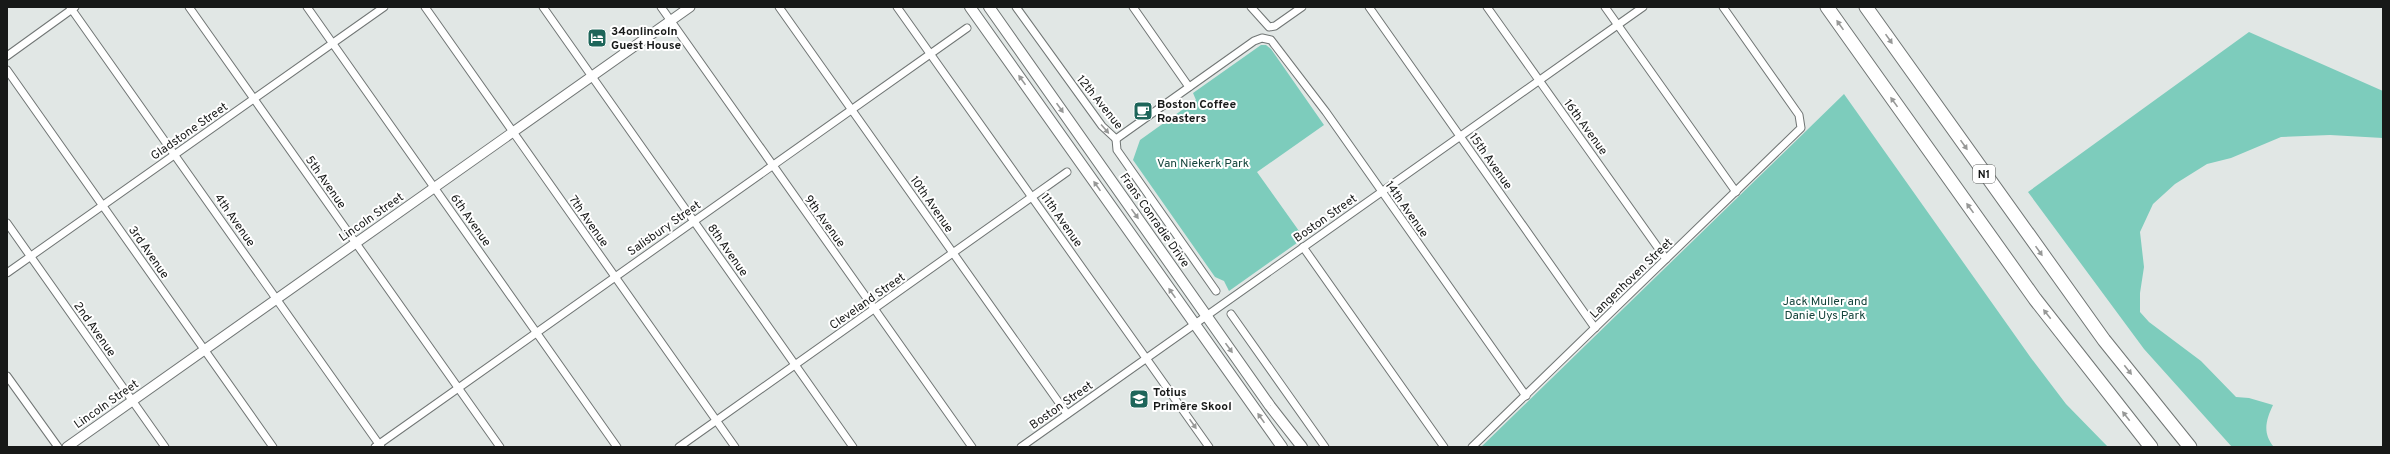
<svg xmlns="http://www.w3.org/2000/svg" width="2390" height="454" font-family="Overpass,sans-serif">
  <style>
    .green { fill: #7dccbc }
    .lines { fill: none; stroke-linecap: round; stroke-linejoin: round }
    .minor-casing { stroke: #717675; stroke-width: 9 }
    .tertiary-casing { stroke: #717675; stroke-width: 11 }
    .secondary-casing { stroke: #717675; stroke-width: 12 }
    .motorway-casing { stroke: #717675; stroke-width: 15 }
    .minor { stroke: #fff; stroke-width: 7 }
    .tertiary { stroke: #fff; stroke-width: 9 }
    .secondary { stroke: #fff; stroke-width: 10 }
    .motorway { stroke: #fff; stroke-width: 13 }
    .oneway { fill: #979897 }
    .labels { text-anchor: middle; stroke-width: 4; stroke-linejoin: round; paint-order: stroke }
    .shield { fill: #fff; stroke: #5d5e5d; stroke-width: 1 }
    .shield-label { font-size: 11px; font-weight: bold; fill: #171918 }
    .poi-label { font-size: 12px; font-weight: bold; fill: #171918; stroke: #fff; text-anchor: start }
    .street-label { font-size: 12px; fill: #171918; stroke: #fff }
    .park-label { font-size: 12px; fill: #16453d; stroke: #fff }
  </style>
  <rect width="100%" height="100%" fill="#e1e7e5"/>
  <!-- green -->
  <g class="green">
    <path d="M2249 32 2383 91V138L2330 135 2281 137 2231 158 2207 164 2175 184 2153 204 2140 232 2144 267 2140 293V312L2149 322 2201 361 2236 397 2249 398 2273 405C2266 420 2262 433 2274 447H2232L2144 349 2028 192Z"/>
    <polygon points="1261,45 1266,45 1271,49 1324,125 1257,172 1304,238 1229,291 1224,281 1215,277 1133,160 1140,140 1196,100 1193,93"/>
    <polygon points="1844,94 2031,358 2066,404 2108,447 1481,447"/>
  </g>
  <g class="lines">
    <defs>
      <g id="minor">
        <polyline points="70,7 381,447"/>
        <polyline points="189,7 500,447"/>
        <polyline points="307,7 617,447"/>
        <polyline points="425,7 735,447"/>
        <polyline points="543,7 853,447"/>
        <polyline points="661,7 972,447"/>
        <polyline points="779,7 1067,414"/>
        <polyline points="897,7 1209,447"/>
        <polyline points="1016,7 1102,126 1116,139"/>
        <polyline points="1133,7 1189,87"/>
        <polyline points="1251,7 1269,27 1275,26 1302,7"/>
        <polyline points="1369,7 1595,328"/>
        <polyline points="1487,7 1666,259"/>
        <polyline points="1605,7 1736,192"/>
        <polyline points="7,56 75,7"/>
        <polyline points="7,70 273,447"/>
        <polyline points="1116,139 1254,41 1262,38 1271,40 1326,112 1526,396"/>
        <polyline points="1116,139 1117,150 1216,291"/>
        <polyline points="7,223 165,447"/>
        <polyline points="1303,247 1444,447"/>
        <polyline points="7,273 384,7"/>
        <polyline points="1231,314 1325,447"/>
        <polyline points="7,376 58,447"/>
        <polyline points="375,447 967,28"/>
        <polyline points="679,447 1067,172"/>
        <polyline points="1021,447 1643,7"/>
        <polyline points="1472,447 1801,128 1799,115 1723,7"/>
      </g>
      <polyline id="tertiary" points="67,447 690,7"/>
      <g id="secondary">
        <polyline points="970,7 1282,447"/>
        <polyline points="989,7 1270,406 1302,447"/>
      </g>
      <g id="motorway">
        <polyline points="1827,7 2035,299 2151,447"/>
        <polyline points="1866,7 2104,340 2190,447"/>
      </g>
    </defs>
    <!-- minor casing -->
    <use href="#minor" class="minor-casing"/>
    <!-- tertiary casing -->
    <use href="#tertiary" class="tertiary-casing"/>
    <!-- secondary casing -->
    <use href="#secondary" class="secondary-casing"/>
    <!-- motorway casing -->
    <use href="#motorway" class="motorway-casing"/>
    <!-- minor -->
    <use href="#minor" class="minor"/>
    <!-- tertiary -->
    <use href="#tertiary" class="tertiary"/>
    <!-- secondary -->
    <use href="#secondary" class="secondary"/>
    <!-- motorway -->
    <use href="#motorway" class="motorway"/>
  </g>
  <!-- one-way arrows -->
  <defs><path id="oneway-solid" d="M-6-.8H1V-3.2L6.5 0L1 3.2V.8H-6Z"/></defs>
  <g class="oneway">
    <use href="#oneway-solid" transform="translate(1840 25) rotate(-125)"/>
    <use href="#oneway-solid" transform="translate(1889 39) rotate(55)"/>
    <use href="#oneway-solid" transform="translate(1022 80) rotate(-126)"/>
    <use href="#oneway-solid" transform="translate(1894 102) rotate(-126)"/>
    <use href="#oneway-solid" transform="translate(1060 108) rotate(55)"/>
    <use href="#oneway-solid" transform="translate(1105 129) rotate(49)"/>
    <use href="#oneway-solid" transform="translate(1964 145) rotate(55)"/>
    <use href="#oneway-solid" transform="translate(1097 186) rotate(-125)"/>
    <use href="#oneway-solid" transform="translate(1970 208) rotate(-126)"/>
    <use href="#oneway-solid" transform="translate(1135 214) rotate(54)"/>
    <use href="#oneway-solid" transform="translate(2039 251) rotate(55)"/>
    <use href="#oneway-solid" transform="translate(1172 293) rotate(-125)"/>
    <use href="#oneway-solid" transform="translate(2047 314) rotate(-128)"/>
    <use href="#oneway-solid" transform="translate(1229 348) rotate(54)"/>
    <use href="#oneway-solid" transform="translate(2128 370) rotate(52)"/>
    <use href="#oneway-solid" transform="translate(2126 416) rotate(-128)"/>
    <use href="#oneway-solid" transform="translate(1261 418) rotate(-125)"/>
    <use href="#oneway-solid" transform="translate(1193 424) rotate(55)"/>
  </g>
  <!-- icons -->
  <defs>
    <symbol id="hotel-square" viewBox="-11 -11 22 22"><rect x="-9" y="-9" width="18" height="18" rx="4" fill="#1d6559" stroke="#fff"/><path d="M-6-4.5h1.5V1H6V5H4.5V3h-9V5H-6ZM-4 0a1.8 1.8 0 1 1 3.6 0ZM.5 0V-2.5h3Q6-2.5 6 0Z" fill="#fff"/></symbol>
    <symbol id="cafe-square" viewBox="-11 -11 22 22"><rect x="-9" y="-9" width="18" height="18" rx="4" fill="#1d6559" stroke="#fff"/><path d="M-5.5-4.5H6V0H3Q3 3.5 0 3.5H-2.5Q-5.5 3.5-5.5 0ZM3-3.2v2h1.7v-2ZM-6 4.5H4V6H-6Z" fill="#fff"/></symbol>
    <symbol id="school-square" viewBox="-11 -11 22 22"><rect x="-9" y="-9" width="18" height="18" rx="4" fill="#1d6559" stroke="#fff"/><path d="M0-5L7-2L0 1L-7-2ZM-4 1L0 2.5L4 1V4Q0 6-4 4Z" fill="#fff"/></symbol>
  </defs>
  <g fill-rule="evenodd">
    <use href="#hotel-square" x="586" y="27" width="22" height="22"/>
    <use href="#cafe-square" x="1132" y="100" width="22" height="22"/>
    <use href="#school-square" x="1128" y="388" width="22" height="22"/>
  </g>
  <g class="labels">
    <!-- shield labels -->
    <rect class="shield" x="1973" y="165" width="22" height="18" rx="3"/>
    <g class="shield-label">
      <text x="1984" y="178">N1</text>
    </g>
    <!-- poi labels -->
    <g class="poi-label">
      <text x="611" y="35">34onlincoln<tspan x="611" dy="14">Guest House</tspan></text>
      <text x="1157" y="108">Boston Coffee<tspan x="1157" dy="14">Roasters</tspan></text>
      <text x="1153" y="396">Totius<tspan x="1153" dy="14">Primêre Skool</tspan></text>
    </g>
    <!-- street labels -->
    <g class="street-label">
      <text transform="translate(1100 102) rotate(51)" y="4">12th Avenue</text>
      <text transform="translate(1586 127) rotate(54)" y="4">16th Avenue</text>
      <text transform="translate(189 131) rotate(-35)" y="4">Gladstone Street</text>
      <text transform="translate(1491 161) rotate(55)" y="4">15th Avenue</text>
      <text transform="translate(326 182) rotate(55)" y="4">5th Avenue</text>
      <text transform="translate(932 204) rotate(55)" y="4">10th Avenue</text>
      <text transform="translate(1407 209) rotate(55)" y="4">14th Avenue</text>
      <text transform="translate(371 217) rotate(-35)" y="4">Lincoln Street</text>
      <text transform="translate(1325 218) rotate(-35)" y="4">Boston Street</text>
      <text transform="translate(235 220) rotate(55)" y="4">4th Avenue</text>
      <text transform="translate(471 220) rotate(55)" y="4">6th Avenue</text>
      <text transform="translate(1062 220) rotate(55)" y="4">11th Avenue</text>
      <text transform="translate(1155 220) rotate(55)" y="4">Frans Conradie Drive</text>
      <text transform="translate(589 221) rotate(55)" y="4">7th Avenue</text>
      <text transform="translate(825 221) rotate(54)" y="4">9th Avenue</text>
      <text transform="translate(664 228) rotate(-35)" y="4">Salisbury Street</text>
      <text transform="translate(728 250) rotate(55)" y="4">8th Avenue</text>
      <text transform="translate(149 252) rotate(55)" y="4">3rd Avenue</text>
      <text transform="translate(1631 278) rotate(-44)" y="4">Langenhoven Street</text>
      <text transform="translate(867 301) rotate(-35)" y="4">Cleveland Street</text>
      <text transform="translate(95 329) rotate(55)" y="4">2nd Avenue</text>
      <text transform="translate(106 404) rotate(-35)" y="4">Lincoln Street</text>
      <text transform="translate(1061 405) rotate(-35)" y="4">Boston Street</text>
    </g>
    <!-- park labels -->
    <g class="park-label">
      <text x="1203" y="167">Van Niekerk Park</text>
      <text x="1825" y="305">Jack Muller and<tspan x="1825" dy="14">Danie Uys Park</tspan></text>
    </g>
  </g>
  <!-- border -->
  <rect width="2390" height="454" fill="none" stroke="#171918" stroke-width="16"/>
</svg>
